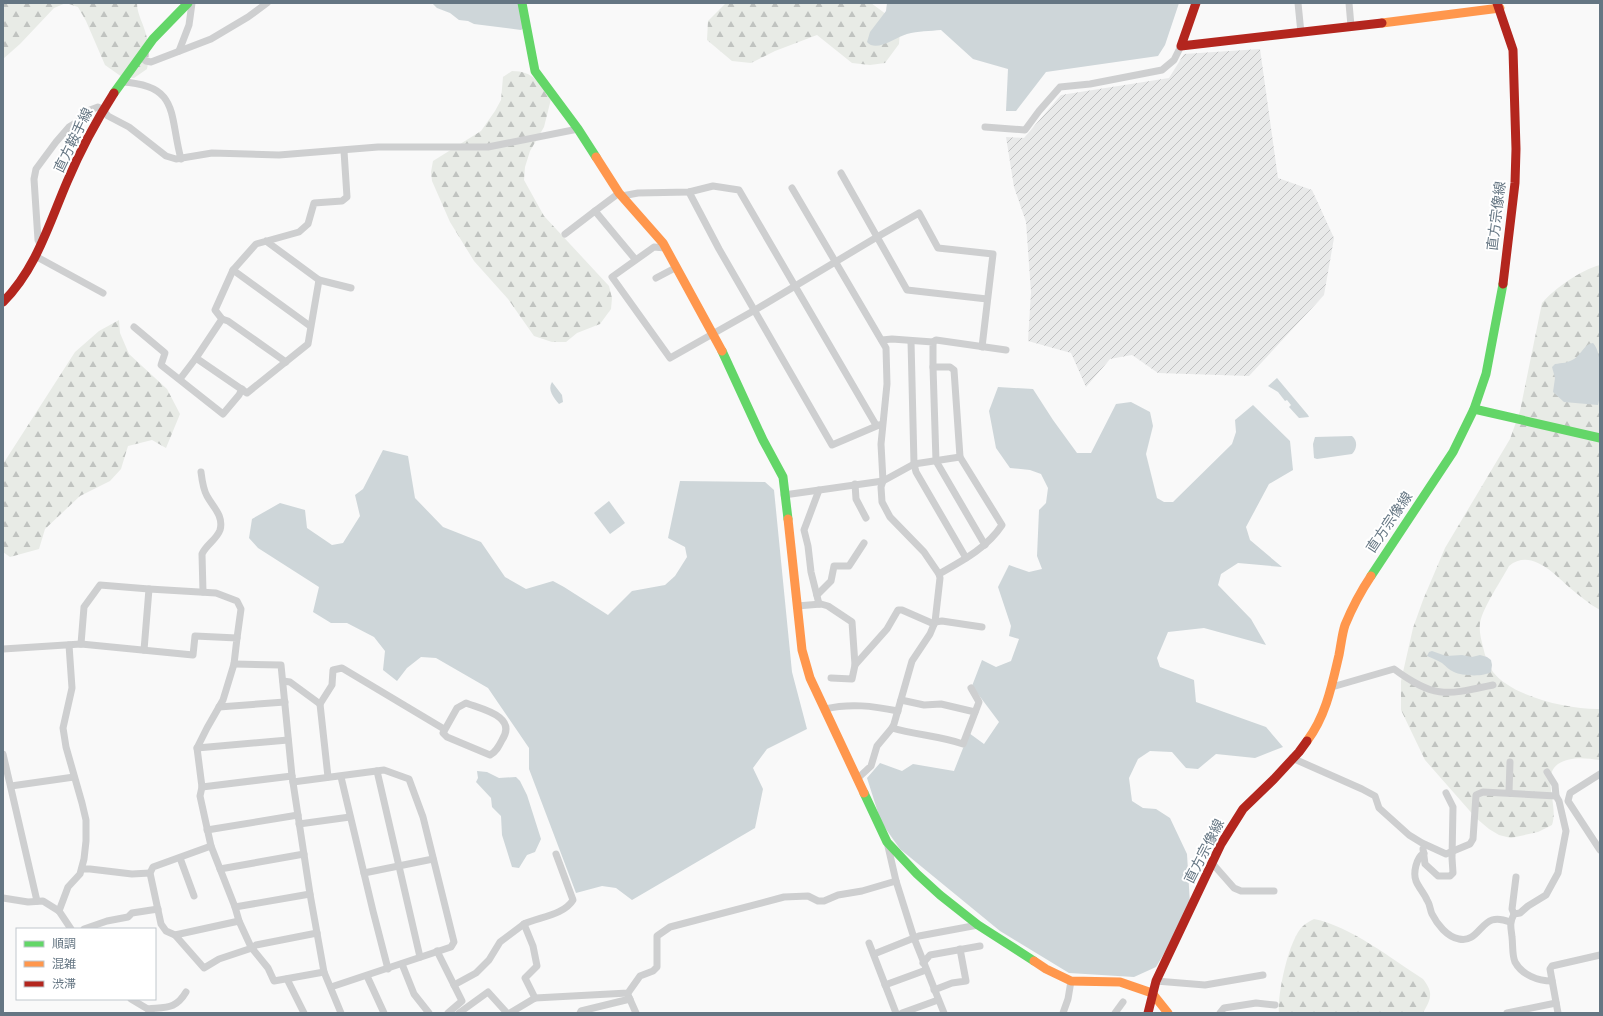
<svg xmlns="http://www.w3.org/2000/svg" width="1603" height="1016" font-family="Inter,'Noto Sans JP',sans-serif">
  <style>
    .industrial { fill: url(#industrial-furrows) }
    .forest { fill: url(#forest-firs) }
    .water { fill: #ced6d9 }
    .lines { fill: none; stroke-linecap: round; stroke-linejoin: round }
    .street { stroke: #cecfd0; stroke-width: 7 }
    .fast { stroke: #63d668; stroke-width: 9 }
    .slow { stroke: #ff974d; stroke-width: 9 }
    .jam { stroke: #b3261e; stroke-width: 9 }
    .labels { text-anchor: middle; stroke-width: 4; stroke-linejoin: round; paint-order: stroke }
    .street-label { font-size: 14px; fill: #657683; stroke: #fff }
  </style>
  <defs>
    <pattern id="industrial-furrows" width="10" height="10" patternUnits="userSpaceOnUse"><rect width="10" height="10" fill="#e8e9e9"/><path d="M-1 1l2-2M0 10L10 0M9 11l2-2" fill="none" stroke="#c0c1c2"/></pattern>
    <pattern id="forest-firs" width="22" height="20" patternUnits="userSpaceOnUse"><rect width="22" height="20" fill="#e8ebe6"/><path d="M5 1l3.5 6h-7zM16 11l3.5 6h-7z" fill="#c0c3c0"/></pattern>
  </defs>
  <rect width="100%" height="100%" fill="#f9f9f9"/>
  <!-- industrial -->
  <polygon class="industrial" points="1260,49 1278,178 1312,190 1334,238 1324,295 1249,376 1158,373 1132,355 1110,359 1086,387 1071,353 1028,341 1031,292 1026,222 1014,187 1006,137 1024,138 1061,95 1169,78 1184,54"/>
  <!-- forest -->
  <g class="forest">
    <path d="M3 3H137C137 13 142 21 145 31 149 43 150 56 147 69L134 78 122 77 105 65 86 21 78 7 66 3 54 8 20 44 3 59Z"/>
    <polygon points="726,3 871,3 898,23 900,31 899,44 885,63 870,65 852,63 817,35 775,51 751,63 732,61 707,40 708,21"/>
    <path d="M512 71C534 71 539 83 551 99L544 127 530 151 525 167 524 180 544 216 609 286 612 298 611 309 600 324 577 333 566 342H552L534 336 508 299 474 261 450 222 432 181 431 172 433 161 481 131 495 111 501 100 503 77Z"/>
    <path d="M1600 265V610C1589 604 1580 596 1570 588 1554 574 1531 548 1509 566 1501 581 1483 607 1480 623 1479 631 1481 639 1483 647 1485 656 1488 665 1493 672 1512 697 1571 710 1600 709V760C1585 758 1571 756 1558 764 1541 776 1559 805 1552 825L1538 832 1511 838 1499 835 1489 829 1476 818 1425 760 1401 710V681L1413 628 1423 600 1445 548 1510 439 1520 411 1542 303C1555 288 1581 270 1600 265Z"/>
    <polygon points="119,320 120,333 129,354 167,389 180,414 166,448 152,440 128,446 121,469 110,481 80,496 45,529 39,549 10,557 3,552 3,464 75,352 99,331"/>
    <path d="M1314 919C1350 926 1392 959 1423 979 1434 993 1431 999 1423 1013H1279C1277 995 1289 938 1303 926 1306 923 1310 921 1314 919Z"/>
  </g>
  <!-- water -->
  <g class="water">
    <polygon points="432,3 519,3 524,28 521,30 474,24 468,21 459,20 450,13 437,8"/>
    <path d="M887 3H1179L1165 45 1158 56 1046 72 1016 111H1006L1008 69 973 59 941 30C930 31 918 31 907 34 896 37 876 53 867 42L870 32 886 11Z"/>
    <path d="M1593 343C1603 353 1602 392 1598 405L1564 402 1553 392 1555 378 1552 367 1555 364C1562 363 1568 363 1574 359 1581 355 1584 344 1593 343Z"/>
    <polygon points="1277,378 1308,415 1309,417 1299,418 1289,407 1291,405 1287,400 1285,401 1278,392 1268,386"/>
    <path d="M552 382 562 395 563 402 559 404C554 398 547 390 552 382Z"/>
    <polygon points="998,387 1033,389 1053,420 1077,453 1091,453 1116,404 1131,402 1150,412 1153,426 1146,454 1157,498 1164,502 1173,502 1232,444 1236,432 1235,420 1253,405 1290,441 1293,470 1269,484 1246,527 1250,540 1282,567 1238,563 1221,574 1218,585 1251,619 1266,645 1204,628 1168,632 1157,658 1160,667 1194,680 1196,702 1266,727 1283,747 1255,758 1216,754 1198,769 1186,768 1172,752 1150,751 1138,759 1129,778 1132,801 1143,808 1156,809 1170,818 1187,854 1190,904 1178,930 1156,967 1134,977 1069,973 1000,931 900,849 881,822 867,778 880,763 902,771 913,764 954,771 969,733 984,744 999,722 972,686 982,660 996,667 1011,661 1019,639 1009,636 1011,626 998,587 1009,565 1029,572 1042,569 1037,556 1039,510 1046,503 1048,488 1041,474 1030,470 1010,468 996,448 989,411"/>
    <path d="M1352 436C1358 441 1357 449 1352 454L1317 459 1314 458 1313 444 1315 437Z"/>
    <polygon points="383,450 408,456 415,498 443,527 481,542 505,577 526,589 553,581 564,587 608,615 632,591 665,585 675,576 687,557 685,547 668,538 680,481 765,482 774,490 792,672 807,729 767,749 753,768 763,789 755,828 632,900 616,888 602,886 576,893 529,769 529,748 488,688 436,658 421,657 407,668 397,681 383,670 385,651 374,637 347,623 331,623 313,612 319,587 258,548 249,538 252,519 280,503 305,510 307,528 332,545 343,543 360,516 355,495 363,489"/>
    <polygon points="609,501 625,523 610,534 594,513"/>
    <path d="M1432 651 1446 656 1462 655 1472 657 1480 655 1487 657 1491 660 1492 665 1491 672C1484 677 1462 676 1454 672 1449 670 1446 666 1442 663 1437 660 1432 658 1427 656L1429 652Z"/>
    <polygon points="477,771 487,772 499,778 516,777 520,781 527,795 541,839 535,852 527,855 519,868 512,867 502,835 501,816 492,807 491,798 476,782 478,778"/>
  </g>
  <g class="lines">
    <!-- street -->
    <g class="street">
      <polyline points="1298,3 1301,33"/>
      <polyline points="1349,3 1351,26"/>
      <polyline points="179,51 189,25 192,3"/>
      <polyline points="140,56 146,61 151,62 211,39 248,17 267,3"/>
      <path d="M122 82C180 85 169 115 181 159"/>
      <polyline points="985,127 1025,130 1039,111 1060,87 1090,84 1162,70 1174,60 1181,46"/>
      <polyline points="841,173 907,290 987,299"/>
      <polyline points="792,188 886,348 887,384 881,444 883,481 881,487 882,502 890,517 924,552 939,574 940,578 935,622 930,634 912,661 894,724 892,728 877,746 871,766 857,779"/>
      <polyline points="689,192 719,249 832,445 879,425"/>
      <polyline points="622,196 638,193 689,192 713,186 739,190 876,425"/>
      <polyline points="595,211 619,193"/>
      <polyline points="565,234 595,211 635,259"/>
      <polyline points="266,241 319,280 308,344 247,393 196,358 222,319 215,310 233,270 256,244 299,232 308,224 314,203 342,201 347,197 344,151"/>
      <polyline points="41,246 38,240 34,179 36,169 56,142 69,127 82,119 90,110 98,107 103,110 108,116 129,127 166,156 176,159 212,153 279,155 378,147 488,147 578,129"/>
      <polyline points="665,248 654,247 612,277 670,358 755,310 877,237 919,213 938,248 993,254 982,347"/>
      <polyline points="37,257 103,293"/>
      <polyline points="233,270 310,326"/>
      <polyline points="656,278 675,268"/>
      <polyline points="319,280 351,288"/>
      <polyline points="222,319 228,321 286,362"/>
      <polyline points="134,327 165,353 161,365 223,414 239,395 242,389"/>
      <path d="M882 340 892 339 933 342V367H950L954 370 960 457 1002 525C987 548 962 561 939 574"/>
      <polyline points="911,341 914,464 916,472 966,558"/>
      <polyline points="933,342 936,340 1006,350"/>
      <polyline points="933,367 936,461 985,545"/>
      <polyline points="180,379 196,358"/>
      <path d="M201 472C202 480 203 489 207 496 213 507 224 516 220 530 217 539 206 545 202 554L203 592"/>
      <polyline points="855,484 856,499 866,518"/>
      <polyline points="784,495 883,481 914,464 960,457"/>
      <polyline points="817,595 831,581 834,566 849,566 864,543"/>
      <polyline points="819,604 811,572 808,546 804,530 819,490"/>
      <polyline points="797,606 821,604 828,606 852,622 855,665"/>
      <polyline points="935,622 942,621 982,627"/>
      <polyline points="81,644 84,607 100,585 149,589"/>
      <polyline points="3,649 81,644 193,655 195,636 237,638 234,664 223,700 207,728 197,748 202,787 200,796 211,846 235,907 239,921 251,947 268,968 274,981 324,972"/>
      <polyline points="144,650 149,589 216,593 237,601 241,609 237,638"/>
      <polyline points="234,664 281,665 292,776 310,894 324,972 341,1013"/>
      <polyline points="831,678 852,679 855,665 887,629 898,610 902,610 934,624"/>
      <polyline points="283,681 290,682 320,704 332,685 333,670 342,668 444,729"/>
      <path d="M1332 687 1394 669C1435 699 1446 695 1493 685"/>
      <polyline points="901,700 924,705 941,704 975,712"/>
      <path d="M466 703C481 709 518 716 502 740 499 746 496 752 490 755L447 737 443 733 457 708Z"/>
      <polyline points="320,704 328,777"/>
      <polyline points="219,707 285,702"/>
      <path d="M825 709C850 703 873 706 898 711"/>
      <path d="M892 728C916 735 940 736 963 744L979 702 971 688"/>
      <polyline points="197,748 288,740"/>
      <polyline points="3,754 37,901"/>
      <path d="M1292 758 1362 789 1375 796 1379 808 1409 835 1422 843 1446 854 1470 844 1473 839 1476 795 1483 792 1556 796 1559 801 1566 831 1558 873 1546 895 1528 906 1520 913 1514 914C1509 924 1511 927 1512 937 1513 945 1512 955 1515 962 1522 975 1538 981 1552 981"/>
      <polyline points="377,771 420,957"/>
      <polyline points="1547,772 1555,785 1556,796"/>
      <polyline points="1600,774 1570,793 1568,801 1600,850"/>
      <polyline points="341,777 373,911 388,969"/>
      <polyline points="293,782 384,770 409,779 423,817 454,942 451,947 331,987"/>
      <polyline points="11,786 74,777"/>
      <polyline points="202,787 292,776"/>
      <polyline points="1509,792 1510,762"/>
      <polyline points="299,824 350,817"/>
      <polyline points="207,830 298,815"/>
      <polyline points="887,842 896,881 914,938 944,1013"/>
      <polyline points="1423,849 1425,864 1438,876 1450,876 1453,873 1452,858 1453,807 1446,793"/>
      <path d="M1424 853C1416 858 1413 873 1416 881 1419 888 1424 893 1427 900 1430 904 1430 910 1432 914 1437 924 1447 937 1459 939 1475 943 1480 924 1492 920 1498 918 1505 920 1510 922"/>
      <polyline points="180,858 194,896"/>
      <polyline points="1212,863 1234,888 1241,891 1274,891"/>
      <polyline points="82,869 90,869 132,874 150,873"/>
      <polyline points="220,869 304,854"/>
      <polyline points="364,873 433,859"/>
      <polyline points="3,898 28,902 43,901 59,911 71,929"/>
      <polyline points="235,907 310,894"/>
      <polyline points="59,911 68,887 80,874 84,859 86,841 86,820 82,803 66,747 63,728 72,688 69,645"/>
      <polyline points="1514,914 1512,909 1516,877"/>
      <polyline points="239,921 175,935 204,968 219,959 252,948 256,945 317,933"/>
      <path d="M524 924C539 917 564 915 573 900L556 854"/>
      <polyline points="84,929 107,921 128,917 132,913 158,909"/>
      <polyline points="175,935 166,931 161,924 150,873 153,867 211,846"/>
      <polyline points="869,943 896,1013"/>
      <polyline points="437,951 462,1001 448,1013"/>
      <polyline points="874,954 919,936 978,925"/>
      <polyline points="923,963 930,955 980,946"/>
      <polyline points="402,964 414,994 429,1013"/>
      <polyline points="367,976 384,1013"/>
      <polyline points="287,979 304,1013"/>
      <polyline points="1156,981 1205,985 1263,975"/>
      <polyline points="454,985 476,973 489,960 500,942 524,924 533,946 537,966 525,978 535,998"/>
      <polyline points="885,985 926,970"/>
      <polyline points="934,990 952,983 966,981 960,949"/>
      <polyline points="628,995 636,1013"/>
      <polyline points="131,999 151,1011"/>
      <path d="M148 1009C167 1007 176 1009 186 992"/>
      <polyline points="459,1013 488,992 507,1013"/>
      <polyline points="510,1013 535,998 628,993 640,976 653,971 657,967 657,936 670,927 784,897 808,896 818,901 824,901 838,895 862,891 896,881"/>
      <polyline points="580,1013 581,1011 630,999"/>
      <polyline points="902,1013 938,1000"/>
      <polyline points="1063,1013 1068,999 1071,981"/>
      <polyline points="1115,1013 1123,1002"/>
      <polyline points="1220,1013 1224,1008 1256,1003 1275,1005"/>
      <polyline points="1507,1013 1556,1003"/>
      <polyline points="1558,1013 1550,969 1552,966 1600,955"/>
    </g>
    <!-- fast -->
    <g class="fast">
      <polyline points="522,3 535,71 578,129 596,157"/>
      <polyline points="114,93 153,39 188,3"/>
      <polyline points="722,351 763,440 783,477 788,519"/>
      <polyline points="1474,409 1600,438"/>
      <polyline points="1371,576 1453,452 1474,409 1486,374 1503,284"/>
      <polyline points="864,793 887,842 917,874 940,895 978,925 1034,961"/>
    </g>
    <!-- slow -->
    <g class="slow">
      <polyline points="1382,23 1500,8"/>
      <polyline points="596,157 619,193 663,243 722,351"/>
      <polyline points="788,519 802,650 810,678 864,793"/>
      <path d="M1307 741C1326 716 1332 685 1339 655 1341 645 1342 634 1345 625 1352 608 1361 591 1371 576"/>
      <polyline points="1034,961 1046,969 1071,981 1120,982 1152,993 1168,1013"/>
    </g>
    <!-- jam -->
    <g class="jam">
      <polyline points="1196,3 1181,46 1382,23"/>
      <polyline points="1497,3 1513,50 1516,149 1515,183 1503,284"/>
      <path d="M3 302C36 269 49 224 67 182 80 151 96 121 114 93"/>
      <polyline points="1148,1013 1156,981 1221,844 1243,809 1274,779 1299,752 1307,741"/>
    </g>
  </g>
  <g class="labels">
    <!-- street labels -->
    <g class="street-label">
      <text transform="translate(73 140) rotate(-64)" y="5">直方鞍手線</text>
      <text transform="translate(1496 216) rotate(-83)" y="5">直方宗像線</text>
      <text transform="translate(1389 522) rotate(-56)" y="5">直方宗像線</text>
      <text transform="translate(1204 851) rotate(-63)" y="5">直方宗像線</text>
    </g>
  </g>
  <!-- border -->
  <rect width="1603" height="1016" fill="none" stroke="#657683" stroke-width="8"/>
  <!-- legend -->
  <rect x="16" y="928" width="140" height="72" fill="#ffffff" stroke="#c1c8cd"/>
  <rect x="24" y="941" width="20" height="6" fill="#63d668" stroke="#c1c8cd"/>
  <text x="52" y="948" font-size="12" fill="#657683">順調</text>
  <rect x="24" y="961" width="20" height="6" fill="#ff974d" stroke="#c1c8cd"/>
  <text x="52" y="968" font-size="12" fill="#657683">混雑</text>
  <rect x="24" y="981" width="20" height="6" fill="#b3261e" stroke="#c1c8cd"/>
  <text x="52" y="988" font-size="12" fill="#657683">渋滞</text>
</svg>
